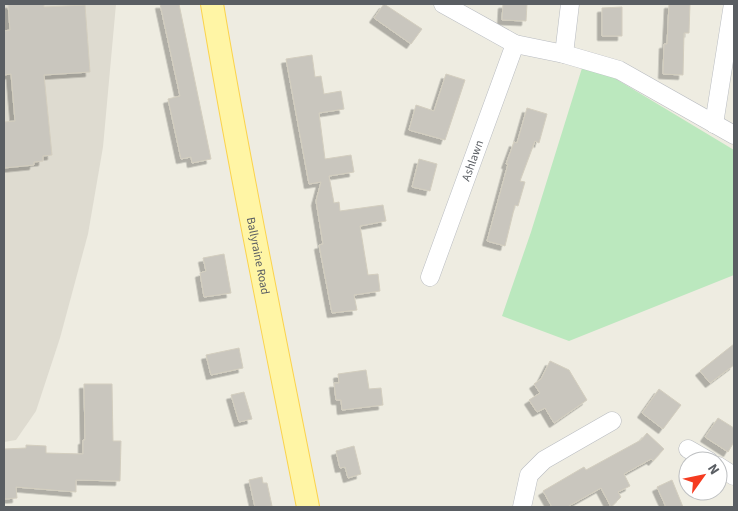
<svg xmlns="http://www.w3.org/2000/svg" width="738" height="511" font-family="'Source Sans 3',sans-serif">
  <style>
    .education { fill: #dedbd0 }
    .green { fill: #bbe8be }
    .building { fill: #c9c6be; stroke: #d3cebf; filter: url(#shadow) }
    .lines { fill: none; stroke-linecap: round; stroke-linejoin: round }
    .minor-casing { stroke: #b9bcc1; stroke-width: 19 }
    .major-casing { stroke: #fbd34d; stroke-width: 24 }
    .minor { stroke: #fff; stroke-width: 18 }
    .major { stroke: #fff5a5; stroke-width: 22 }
    .labels { text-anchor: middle; stroke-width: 5; stroke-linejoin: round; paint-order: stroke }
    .street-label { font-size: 12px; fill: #5a5e63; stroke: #fff }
  </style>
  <defs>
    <filter id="shadow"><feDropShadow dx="-4.5" dy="4.5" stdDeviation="0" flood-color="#0004"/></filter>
  </defs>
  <rect width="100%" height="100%" fill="#eeece1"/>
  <!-- education -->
  <polygon class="education" points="4,4 116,4 103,147 88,234 60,338 36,411 16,440 4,442"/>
  <!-- green -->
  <polygon class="green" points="582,68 611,76 734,150 734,275 569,341 502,316 531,232"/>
  <!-- building -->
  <g class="building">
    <polygon points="8,4 44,4 44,7 85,5 90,72 44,75 52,155 43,156 43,161 34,162 34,165 4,168 4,122 15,121 11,74 4,75 4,31 10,30"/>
    <polygon points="160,4 179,4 211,159 192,163 191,157 181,159 168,99 180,96"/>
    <polygon points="384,4 422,29 411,44 374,18"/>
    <polygon points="503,4 527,4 526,21 502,20"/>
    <polygon points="669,4 690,4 689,33 684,33 683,75 663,74 664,44 667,44"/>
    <polygon points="622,7 622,36 602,36 602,8"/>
    <polygon points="312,55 315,77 321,76 324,94 341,91 344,109 319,113 325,159 351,155 354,172 329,176 334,203 339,202 340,211 383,205 386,221 360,226 368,275 378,274 380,291 354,295 357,310 332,313 319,245 323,244 316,201 321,182 309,184 286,59"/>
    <polygon points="446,74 465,80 445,140 409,130 416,105 434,111"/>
    <polygon points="527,108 547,114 539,143 535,141 520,181 525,182 518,206 515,205 505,246 487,241 508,164 506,164 514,142 517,143"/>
    <polygon points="419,159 437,164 430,191 412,187"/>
    <polygon points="224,254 231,293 204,297 200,273 206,271 203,258"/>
    <polygon points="734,344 734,365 710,383 700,371"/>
    <polygon points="239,348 243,368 211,375 206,355"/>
    <polygon points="550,361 569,370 587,400 554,423 545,408 537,412 529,400 540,393 534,384 541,379"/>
    <polygon points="366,370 369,389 381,388 383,405 342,410 341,400 336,400 334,383 339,383 338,374"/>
    <polygon points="84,384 112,384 113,441 121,441 120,481 76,480 76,492 16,487 17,498 4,499 4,449 26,448 26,445 46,446 46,453 83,454 83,440 85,440"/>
    <polygon points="659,389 681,405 663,429 642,413"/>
    <polygon points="244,392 252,419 239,422 231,395"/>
    <polygon points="718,418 734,428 734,442 728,452 705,437"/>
    <polygon points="647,433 664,449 653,461 651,459 624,474 630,486 618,492 621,497 611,507 601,488 567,507 552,507 543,491 584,467 586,470 641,440"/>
    <polygon points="354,446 361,474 348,478 345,467 340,468 336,451"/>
    <polygon points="262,477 263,483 267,483 272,506 255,507 249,480"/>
    <polygon points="672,480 683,507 666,507 657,487"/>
  </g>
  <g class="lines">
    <defs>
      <g id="minor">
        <polyline points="443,4 515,44 564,54 619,70 734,135"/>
        <polyline points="564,54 570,4"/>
        <polyline points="714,124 733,4"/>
        <path id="s1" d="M430 277 515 44"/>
        <polyline points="688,449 709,461"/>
        <polyline points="718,466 734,476"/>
        <polyline points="522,507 529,475 544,460 612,421"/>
      </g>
      <g id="major">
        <path id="s2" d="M212 4C240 172 275 339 308 507"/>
      </g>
    </defs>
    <!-- minor casing -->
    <use href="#minor" class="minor-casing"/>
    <!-- major casing -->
    <use href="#major" class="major-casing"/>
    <!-- minor -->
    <use href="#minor" class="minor"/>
    <!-- major -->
    <use href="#major" class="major"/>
  </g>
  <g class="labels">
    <!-- street labels -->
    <g class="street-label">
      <text dy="4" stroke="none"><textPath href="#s1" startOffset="124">Ashlawn</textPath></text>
      <text dy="4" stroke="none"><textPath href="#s2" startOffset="256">Ballyraine Road</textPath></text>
    </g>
  </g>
  <!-- border -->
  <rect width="738" height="511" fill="none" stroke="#5a5e63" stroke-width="10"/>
  <!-- north arrow -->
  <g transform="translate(703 476) rotate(57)"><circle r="24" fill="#ffffff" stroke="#bdbfc1"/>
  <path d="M0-4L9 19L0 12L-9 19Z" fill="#f53b20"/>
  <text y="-8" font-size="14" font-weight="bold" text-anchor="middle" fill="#5a5e63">N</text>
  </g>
</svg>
